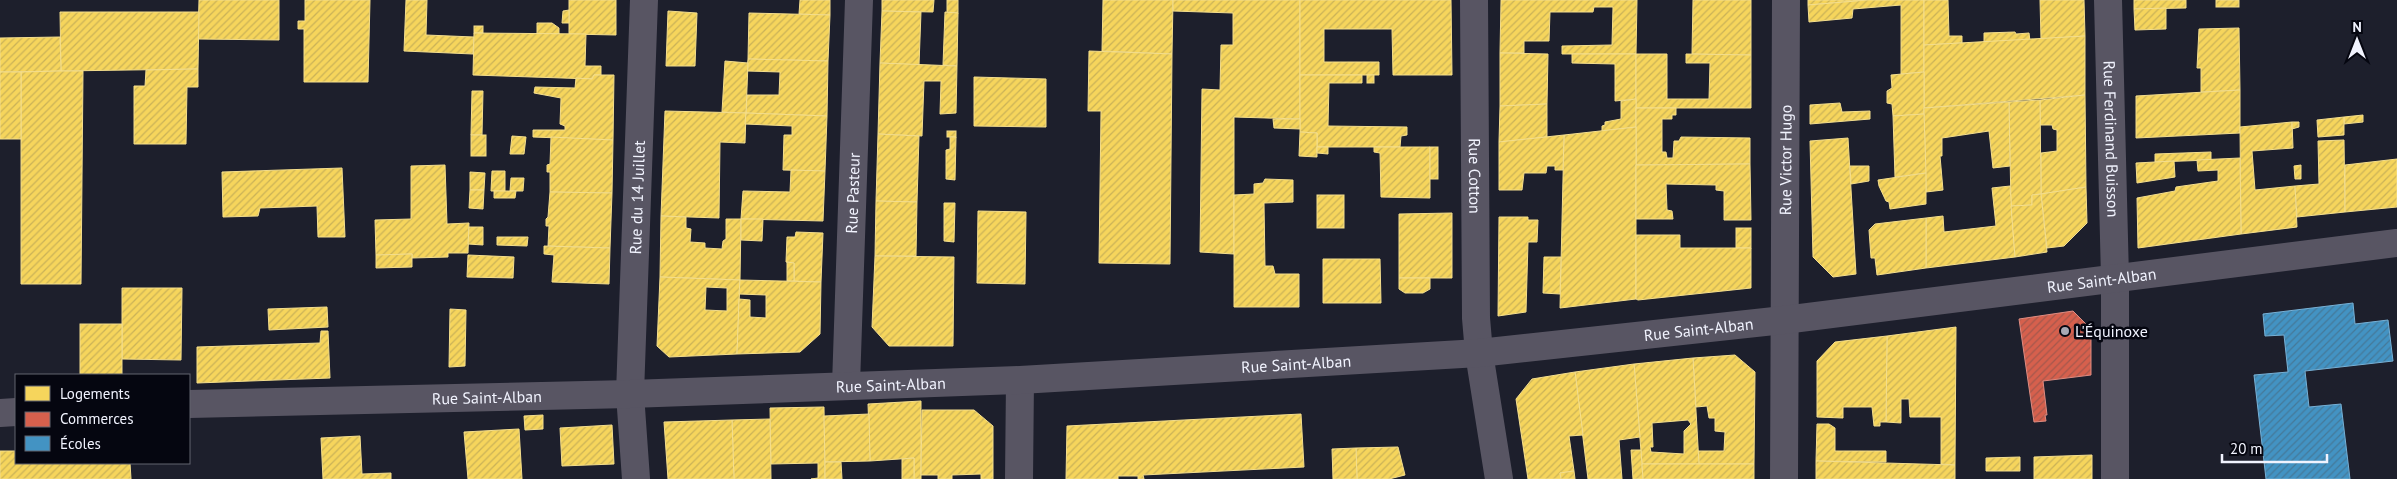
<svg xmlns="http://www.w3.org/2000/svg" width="2397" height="479" font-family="'PT Sans',sans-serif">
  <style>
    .homes { fill: url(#homes-hatch); stroke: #f4de8d; fill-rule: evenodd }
    .shops { fill: url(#shops-hatch); stroke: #de8c82 }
    .schools { fill: url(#schools-hatch); stroke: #77b0d5 }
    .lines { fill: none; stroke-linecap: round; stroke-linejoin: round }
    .minor { stroke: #585563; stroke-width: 28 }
    .tertiary { stroke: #585563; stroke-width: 28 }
    .poi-dot { fill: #a7a9b4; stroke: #050610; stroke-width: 2 }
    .labels { text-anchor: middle; stroke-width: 5; stroke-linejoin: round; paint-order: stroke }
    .street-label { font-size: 16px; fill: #f1f3fe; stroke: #050610 }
    .poi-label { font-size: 16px; fill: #f1f3fe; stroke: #050610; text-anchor: start }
  </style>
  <defs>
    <pattern id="homes-hatch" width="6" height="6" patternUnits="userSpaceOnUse" patternTransform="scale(1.25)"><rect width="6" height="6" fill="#f6d55c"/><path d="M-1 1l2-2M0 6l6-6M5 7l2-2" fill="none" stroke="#cab258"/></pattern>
    <pattern id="shops-hatch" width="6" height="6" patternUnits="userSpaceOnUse" patternTransform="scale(1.25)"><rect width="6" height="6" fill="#d6604d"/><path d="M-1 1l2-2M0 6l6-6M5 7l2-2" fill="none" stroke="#a4584d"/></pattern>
    <pattern id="schools-hatch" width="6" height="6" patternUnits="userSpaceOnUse" patternTransform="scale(1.25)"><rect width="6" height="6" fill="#4393c3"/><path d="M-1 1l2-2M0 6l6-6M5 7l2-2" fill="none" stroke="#457999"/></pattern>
  </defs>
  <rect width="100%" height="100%" fill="#1d1f2c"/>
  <!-- homes -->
  <g class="homes">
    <polygon points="199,0 279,0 279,40 198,39"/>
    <polygon points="305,0 370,0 368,82 304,82 304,29 298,29 298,21 305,21"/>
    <polygon points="406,0 427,0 426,35 474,37 473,54 404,51"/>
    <polygon points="569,0 616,0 616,35 569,34"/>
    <polygon points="800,0 830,0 830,15 799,14"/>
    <polygon points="882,0 934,0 933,12 882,11"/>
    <rect x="947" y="0" width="11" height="13"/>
    <polygon points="1103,0 1173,0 1172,54 1102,51"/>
    <polygon points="1173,0 1300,0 1300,119 1234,117 1234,254 1200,252 1202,89 1220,90 1221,45 1233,45 1233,13 1173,11"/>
    <polygon points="1300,0 1451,0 1452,75 1393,75 1392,29 1324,29 1324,62 1379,62 1379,75 1300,75"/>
    <polygon points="1501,0 1637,0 1636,54 1562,54 1562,46 1612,45 1613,7 1594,7 1593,12 1550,12 1549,41 1524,41 1524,53 1500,53"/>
    <polygon points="1693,0 1751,0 1751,55 1692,54"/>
    <polygon points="1808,0 1868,0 1808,5"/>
    <polygon points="1868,0 1924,0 1924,72 1901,74 1901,5 1853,9 1852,18 1809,22 1808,5"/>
    <polygon points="1924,0 1948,0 1949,36 1962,36 1962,43 1924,45"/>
    <polygon points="2040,0 2084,0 2085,36 2041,39"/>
    <polygon points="2134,0 2186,0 2186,8 2134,9"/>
    <rect x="2216" y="0" width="23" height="7"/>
    <polygon points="2166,8 2166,29 2135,30 2134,9"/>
    <polygon points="569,10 569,23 562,23 563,11"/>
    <polygon points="668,11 697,13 695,66 666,66"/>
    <polygon points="882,11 921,12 919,65 880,63"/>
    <polygon points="60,12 199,12 198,69 61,71"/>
    <polygon points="945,12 958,13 957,66 943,65"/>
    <polygon points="749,13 830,15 828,61 748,59"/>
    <polygon points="537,23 552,23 559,28 559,34 537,34"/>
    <rect x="474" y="26" width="9" height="7"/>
    <polygon points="2239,28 2240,90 2201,92 2201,68 2197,68 2199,29"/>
    <polygon points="2015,32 2016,34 2029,33 2030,41 1984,42 1984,33"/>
    <polygon points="474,33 586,34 585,66 601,66 601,75 594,75 592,79 473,75"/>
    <polygon points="2085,36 2085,95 1924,108 1924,45"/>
    <polygon points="60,37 61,71 0,72 0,38"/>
    <polygon points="1089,51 1172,54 1170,264 1099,263 1101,111 1088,111"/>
    <polygon points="1500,53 1548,54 1547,104 1500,106"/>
    <polygon points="1572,54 1636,54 1636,99 1615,101 1615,64 1572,63"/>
    <polygon points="1636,54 1667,54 1667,99 1709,99 1710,63 1686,63 1686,54 1751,55 1751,108 1636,108"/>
    <polygon points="748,59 828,61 827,116 746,113 747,95 779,95 780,72 747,71"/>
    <polygon points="725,61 748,63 746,113 722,112"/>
    <polygon points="880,63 957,66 956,113 940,114 941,81 924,81 922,136 878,134"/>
    <polygon points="198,69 198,87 187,87 186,144 134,144 134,86 145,86 146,70"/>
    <polygon points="61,71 83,71 81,284 21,284 21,72"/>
    <rect x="0" y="72" width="21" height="67"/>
    <polygon points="1924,72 1924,114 1893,116 1892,104 1887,103 1887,91 1892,88 1891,75"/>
    <polygon points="594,75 614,75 613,140 533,137 533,130 565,130 565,126 560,124 561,98 534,93 535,87 575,88 576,78 592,79"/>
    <polygon points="1300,75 1362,75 1362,83 1329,83 1328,126 1407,127 1407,135 1401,136 1400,147 1317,147 1317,133 1300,132"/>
    <rect x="1367" y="75" width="7" height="8"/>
    <polygon points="974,77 1046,79 1046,127 974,126"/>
    <polygon points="2240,90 2240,133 2136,138 2136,96"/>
    <polygon points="472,91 483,91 482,135 471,135"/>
    <polygon points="2085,95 2086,187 2041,194 2041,153 2057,151 2057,130 2053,129 2052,125 2040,125 2040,100"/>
    <polygon points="1636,99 1636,127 1602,131 1602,126 1605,125 1605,122 1621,119 1621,101"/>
    <polygon points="2040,100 2041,194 2032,195 2032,205 2011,206 2009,102"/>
    <polygon points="2009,102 2010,166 1993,168 1989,131 1942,138 1942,156 1940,156 1943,190 1926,192 1924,108"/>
    <polygon points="1840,103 1842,112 1870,111 1870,119 1810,124 1810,105"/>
    <polygon points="1547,104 1547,137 1499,142 1500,106"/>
    <polygon points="1636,108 1676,108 1676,115 1672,115 1672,119 1662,119 1662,152 1666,152 1667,158 1673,158 1674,141 1679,141 1681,137 1750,138 1750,164 1636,165"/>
    <polygon points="665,111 746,113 745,143 720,142 719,218 661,216"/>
    <polygon points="746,113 827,116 825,171 783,170 784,135 792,135 792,126 745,124"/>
    <polygon points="1924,114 1926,173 1895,177 1893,116"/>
    <polygon points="2363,115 2363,122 2344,124 2344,117"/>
    <polygon points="2344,117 2344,135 2318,137 2317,120"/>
    <polygon points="1273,119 1300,119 1300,129 1274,128"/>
    <polygon points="2292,122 2293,148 2252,151 2255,190 2295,186 2297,227 2241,234 2240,127"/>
    <polygon points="2292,122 2299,122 2299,127 2292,129"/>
    <polygon points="1636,127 1636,299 1560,308 1564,135"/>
    <rect x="947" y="131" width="9" height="6"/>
    <polygon points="1300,132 1317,133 1317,157 1299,156"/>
    <polygon points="878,134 919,136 917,202 876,201"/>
    <rect x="471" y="135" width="15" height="21"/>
    <polygon points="1564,135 1563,170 1555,170 1555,166 1547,166 1546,173 1524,173 1522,190 1499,190 1499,142"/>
    <polygon points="512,136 526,137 524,154 510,154"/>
    <polygon points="551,137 613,140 612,193 550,192 550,172 547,172 547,165 550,164"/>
    <polygon points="950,137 956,137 955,180 946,179 946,150 950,149"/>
    <polygon points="1848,138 1856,274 1833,277 1813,257 1810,141"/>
    <polygon points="2344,140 2345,212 2297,217 2295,186 2319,184 2318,141"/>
    <polygon points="1317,147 1328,147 1328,154 1317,153"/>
    <polygon points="1374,147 1430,147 1430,198 1381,197 1380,153 1374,152"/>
    <rect x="1430" y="147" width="8" height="32"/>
    <polygon points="2211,152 2211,160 2155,162 2155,154"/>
    <polygon points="2240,158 2241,234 2138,248 2137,198 2175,191 2176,187 2218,181 2218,170 2198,171 2197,160"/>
    <polygon points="2397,159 2397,207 2345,212 2345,165"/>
    <polygon points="2174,161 2175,177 2137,183 2136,163"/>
    <polygon points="1750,164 1751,220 1724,220 1724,191 1716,190 1716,185 1666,184 1667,210 1672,211 1673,219 1636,219 1636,165"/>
    <polygon points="445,165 447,224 469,223 468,253 448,253 448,257 412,258 412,254 376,255 375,220 411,219 411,166"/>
    <polygon points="2301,165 2301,179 2295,179 2294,166"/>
    <polygon points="1850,166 1869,166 1869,181 1851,184"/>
    <polygon points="342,168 345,237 318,237 317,206 260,208 258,216 223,217 222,172"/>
    <polygon points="791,170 825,171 823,221 741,219 743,191 790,192"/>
    <polygon points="492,171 505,171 505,191 491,191"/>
    <polygon points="470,172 485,173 484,190 470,190"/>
    <polygon points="1926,173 1926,204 1890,209 1889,202 1886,201 1879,186 1878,180"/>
    <polygon points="511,178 524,178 523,191 510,191"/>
    <polygon points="1265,179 1293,180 1293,202 1264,203 1265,266 1273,266 1275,274 1299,274 1299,307 1234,307 1234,195 1254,194 1254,184 1263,183"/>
    <polygon points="2010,186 2015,257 1926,268 1926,218 1943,216 1944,232 1996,226 1992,188"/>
    <polygon points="2086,187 2087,223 2064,246 2047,248 2041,194"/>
    <polygon points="470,190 484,190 483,209 469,208"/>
    <polygon points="494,191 516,191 515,198 494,198"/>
    <polygon points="550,192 612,193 610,248 548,246 549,226 546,226 546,219 548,217"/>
    <polygon points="2041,194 2047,252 2015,257 2011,206 2032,205 2032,195"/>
    <rect x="1317" y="195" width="27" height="33"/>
    <polygon points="876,201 917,202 916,256 875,256"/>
    <polygon points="944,203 955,203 954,242 944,241"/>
    <polygon points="978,211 1026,212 1025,284 977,283"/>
    <polygon points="1452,213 1452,278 1399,278 1399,214"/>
    <polygon points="661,216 686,217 686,228 691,229 690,242 705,243 705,248 722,249 723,241 726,239 726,219 741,219 740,280 660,277"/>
    <polygon points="1499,217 1528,217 1528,220 1538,220 1537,242 1528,242 1526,312 1498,316"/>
    <polygon points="1926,218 1926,268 1877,275 1875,258 1871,258 1869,230 1875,224"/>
    <polygon points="741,219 763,219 762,241 741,240"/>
    <polygon points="469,227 483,227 483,245 468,244"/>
    <rect x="1736" y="228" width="15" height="20"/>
    <polygon points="796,232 823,233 821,282 794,281 794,263 786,262 787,237 795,237"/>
    <polygon points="1636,235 1680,235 1680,248 1751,248 1751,288 1638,300 1636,299"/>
    <polygon points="497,237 528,237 527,246 497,245"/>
    <polygon points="544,246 610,248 609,284 552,282 554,255 544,254"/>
    <polygon points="412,254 412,267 376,268 376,255"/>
    <polygon points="468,255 514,257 513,278 467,277"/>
    <polygon points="875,256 954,257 953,346 889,346 872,327"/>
    <polygon points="1544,257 1561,257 1560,294 1543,293"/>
    <polygon points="1323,259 1380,259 1381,303 1323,303"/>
    <polygon points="787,262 794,263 794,281 787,281"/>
    <path d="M660 277 740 280 737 354 669 357 657 346ZM706 287 727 288V311L705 310Z"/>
    <polygon points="1399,278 1430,278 1430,289 1423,293 1405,293 1399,289"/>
    <polygon points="740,280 821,282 820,334 800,352 737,354 739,299 750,300 750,317 766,318 766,295 739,294"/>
    <polygon points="122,288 182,288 181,360 122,359"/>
    <polygon points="327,307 328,327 269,330 268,309"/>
    <polygon points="450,309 466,310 465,366 449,367"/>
    <rect x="80" y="324" width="42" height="51"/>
    <polygon points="1956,327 1955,465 1941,464 1941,417 1910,417 1909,399 1901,399 1901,423 1886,422 1887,336"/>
    <polygon points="321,331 328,331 330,378 197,383 197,347 320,343"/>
    <polygon points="1887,336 1886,422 1880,422 1880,426 1874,426 1872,407 1843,407 1843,418 1817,417 1817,361 1835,342"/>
    <polygon points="1735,355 1755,372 1754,464 1699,464 1698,451 1724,451 1725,432 1715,431 1715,418 1709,418 1707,406 1696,407 1693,358"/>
    <path d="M1693 358 1699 464H1642L1634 364ZM1688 420 1691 424 1684 431V454L1651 452 1650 447H1653L1652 423Z"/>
    <polygon points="1634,364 1640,437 1619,440 1622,479 1588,479 1575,372"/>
    <polygon points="1575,372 1583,435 1569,436 1574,471 1560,473 1561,479 1528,479 1516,399 1532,379"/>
    <polygon points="921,401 921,479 913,479 914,479 914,458 870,461 868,404"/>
    <polygon points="824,407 825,479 811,479 818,478 818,463 771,464 770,408"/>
    <polygon points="922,410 974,410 993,426 993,479 981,479 981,474 952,475 952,479 938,479 938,475 921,475"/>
    <polygon points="869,414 870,461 825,462 824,416"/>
    <polygon points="1301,414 1304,467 1143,475 1144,479 1138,479 1138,476 1118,476 1118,479 1066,479 1067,426"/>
    <polygon points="543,415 543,429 525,430 524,416"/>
    <polygon points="770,419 771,479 734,479 732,420"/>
    <polygon points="732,420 734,479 668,479 664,422"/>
    <polygon points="1817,424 1829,424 1835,428 1835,451 1886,451 1886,462 1816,461"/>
    <polygon points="612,425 614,464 562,466 560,428"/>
    <polygon points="519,429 522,479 468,479 464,432"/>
    <polygon points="360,436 362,474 391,473 391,479 323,479 321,438"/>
    <polygon points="1398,447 1405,475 1389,479 1357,479 1356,448"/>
    <polygon points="1356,448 1357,479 1333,479 1332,449"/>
    <polygon points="1631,450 1641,450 1643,479 1633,479"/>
    <polygon points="0,451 16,451 16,463 130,463 131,479 0,479"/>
    <polygon points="2092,455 2092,479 2034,479 2034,457"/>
    <polygon points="2020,457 2020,471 1986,471 1986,458"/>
    <polygon points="914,458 914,479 902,479 902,459"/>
    <polygon points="1816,461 1955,465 1955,479 1816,479"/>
    <polygon points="825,462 841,462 842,479 825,479"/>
    <polygon points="1642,464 1754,464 1754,479 1643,479"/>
    <polygon points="1574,471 1575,479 1561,479 1560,473"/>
  </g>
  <!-- shops -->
  <polygon class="shops" points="2073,311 2091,329 2091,375 2043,381 2047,415 2045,415 2046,421 2034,422 2019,319"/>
  <!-- schools -->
  <polygon class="schools" points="2353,303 2355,324 2388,320 2393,361 2305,371 2309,407 2341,404 2350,479 2266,479 2254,375 2288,372 2284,335 2265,336 2263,314"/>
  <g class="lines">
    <!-- minor -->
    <g class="minor">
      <path id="s1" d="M1474 0 1476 318 1479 353 1499 479"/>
      <path id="s2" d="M2108 0 2115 278V479"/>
      <path id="s3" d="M846 385 859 0"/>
      <path id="s4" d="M636 479 630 394 644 0"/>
      <polyline points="1019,479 1020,380"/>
      <path id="s5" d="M1784 479 1786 0"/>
    </g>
    <!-- tertiary -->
    <g class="tertiary">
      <path id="s6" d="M189 404 630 394 1020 380 1479 353 1784 320 2397 243"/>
      <polyline points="0,413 16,412"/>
    </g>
  </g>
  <!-- markers -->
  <circle class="poi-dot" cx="2065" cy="331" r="5"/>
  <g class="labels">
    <!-- street labels -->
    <g class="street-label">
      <text dy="6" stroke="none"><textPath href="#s2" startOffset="139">Rue Ferdinand Buisson</textPath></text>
      <text dy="6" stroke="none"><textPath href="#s5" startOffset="319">Rue Victor Hugo</textPath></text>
      <text dy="6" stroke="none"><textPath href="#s1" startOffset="176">Rue Cotton</textPath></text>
      <text dy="6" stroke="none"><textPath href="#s3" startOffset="192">Rue Pasteur</textPath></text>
      <text dy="6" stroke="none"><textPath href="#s4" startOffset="282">Rue du 14 Juillet</textPath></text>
      <text dy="6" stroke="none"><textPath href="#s6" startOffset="1918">Rue Saint-Alban</textPath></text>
      <text dy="6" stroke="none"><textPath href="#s6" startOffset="1512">Rue Saint-Alban</textPath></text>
      <text dy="6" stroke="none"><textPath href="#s6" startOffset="1108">Rue Saint-Alban</textPath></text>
      <text dy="6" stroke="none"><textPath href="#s6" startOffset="702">Rue Saint-Alban</textPath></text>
      <text dy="6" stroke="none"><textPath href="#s6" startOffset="298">Rue Saint-Alban</textPath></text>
    </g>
    <!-- poi labels -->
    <g class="poi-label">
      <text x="2075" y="337">L'Équinoxe</text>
    </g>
  </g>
  <!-- legend -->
  <rect x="15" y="374" width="175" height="90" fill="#050610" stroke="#63656f"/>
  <rect x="25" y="386" width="25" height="15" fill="#f6d55c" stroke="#63656f"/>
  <text x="60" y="399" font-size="15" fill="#f1f3fe">Logements</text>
  <rect x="25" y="412" width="25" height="15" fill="#d6604d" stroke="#63656f"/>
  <text x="60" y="424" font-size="15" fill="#f1f3fe">Commerces</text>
  <rect x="25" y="436" width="25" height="15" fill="#4393c3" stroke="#63656f"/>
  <text x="60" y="449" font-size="15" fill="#f1f3fe">Écoles</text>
  <!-- north arrow -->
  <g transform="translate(2357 40)" stroke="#050610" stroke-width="4" paint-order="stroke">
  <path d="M0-4L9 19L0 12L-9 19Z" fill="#f1f3fe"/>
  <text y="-8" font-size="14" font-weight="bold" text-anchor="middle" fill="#f1f3fe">N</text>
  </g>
  <!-- scale -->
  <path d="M2222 454v8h105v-8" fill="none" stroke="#f1f3fe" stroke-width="2.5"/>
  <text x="2230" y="454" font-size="15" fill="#f1f3fe" stroke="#050610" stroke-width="4" paint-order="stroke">20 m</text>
</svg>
